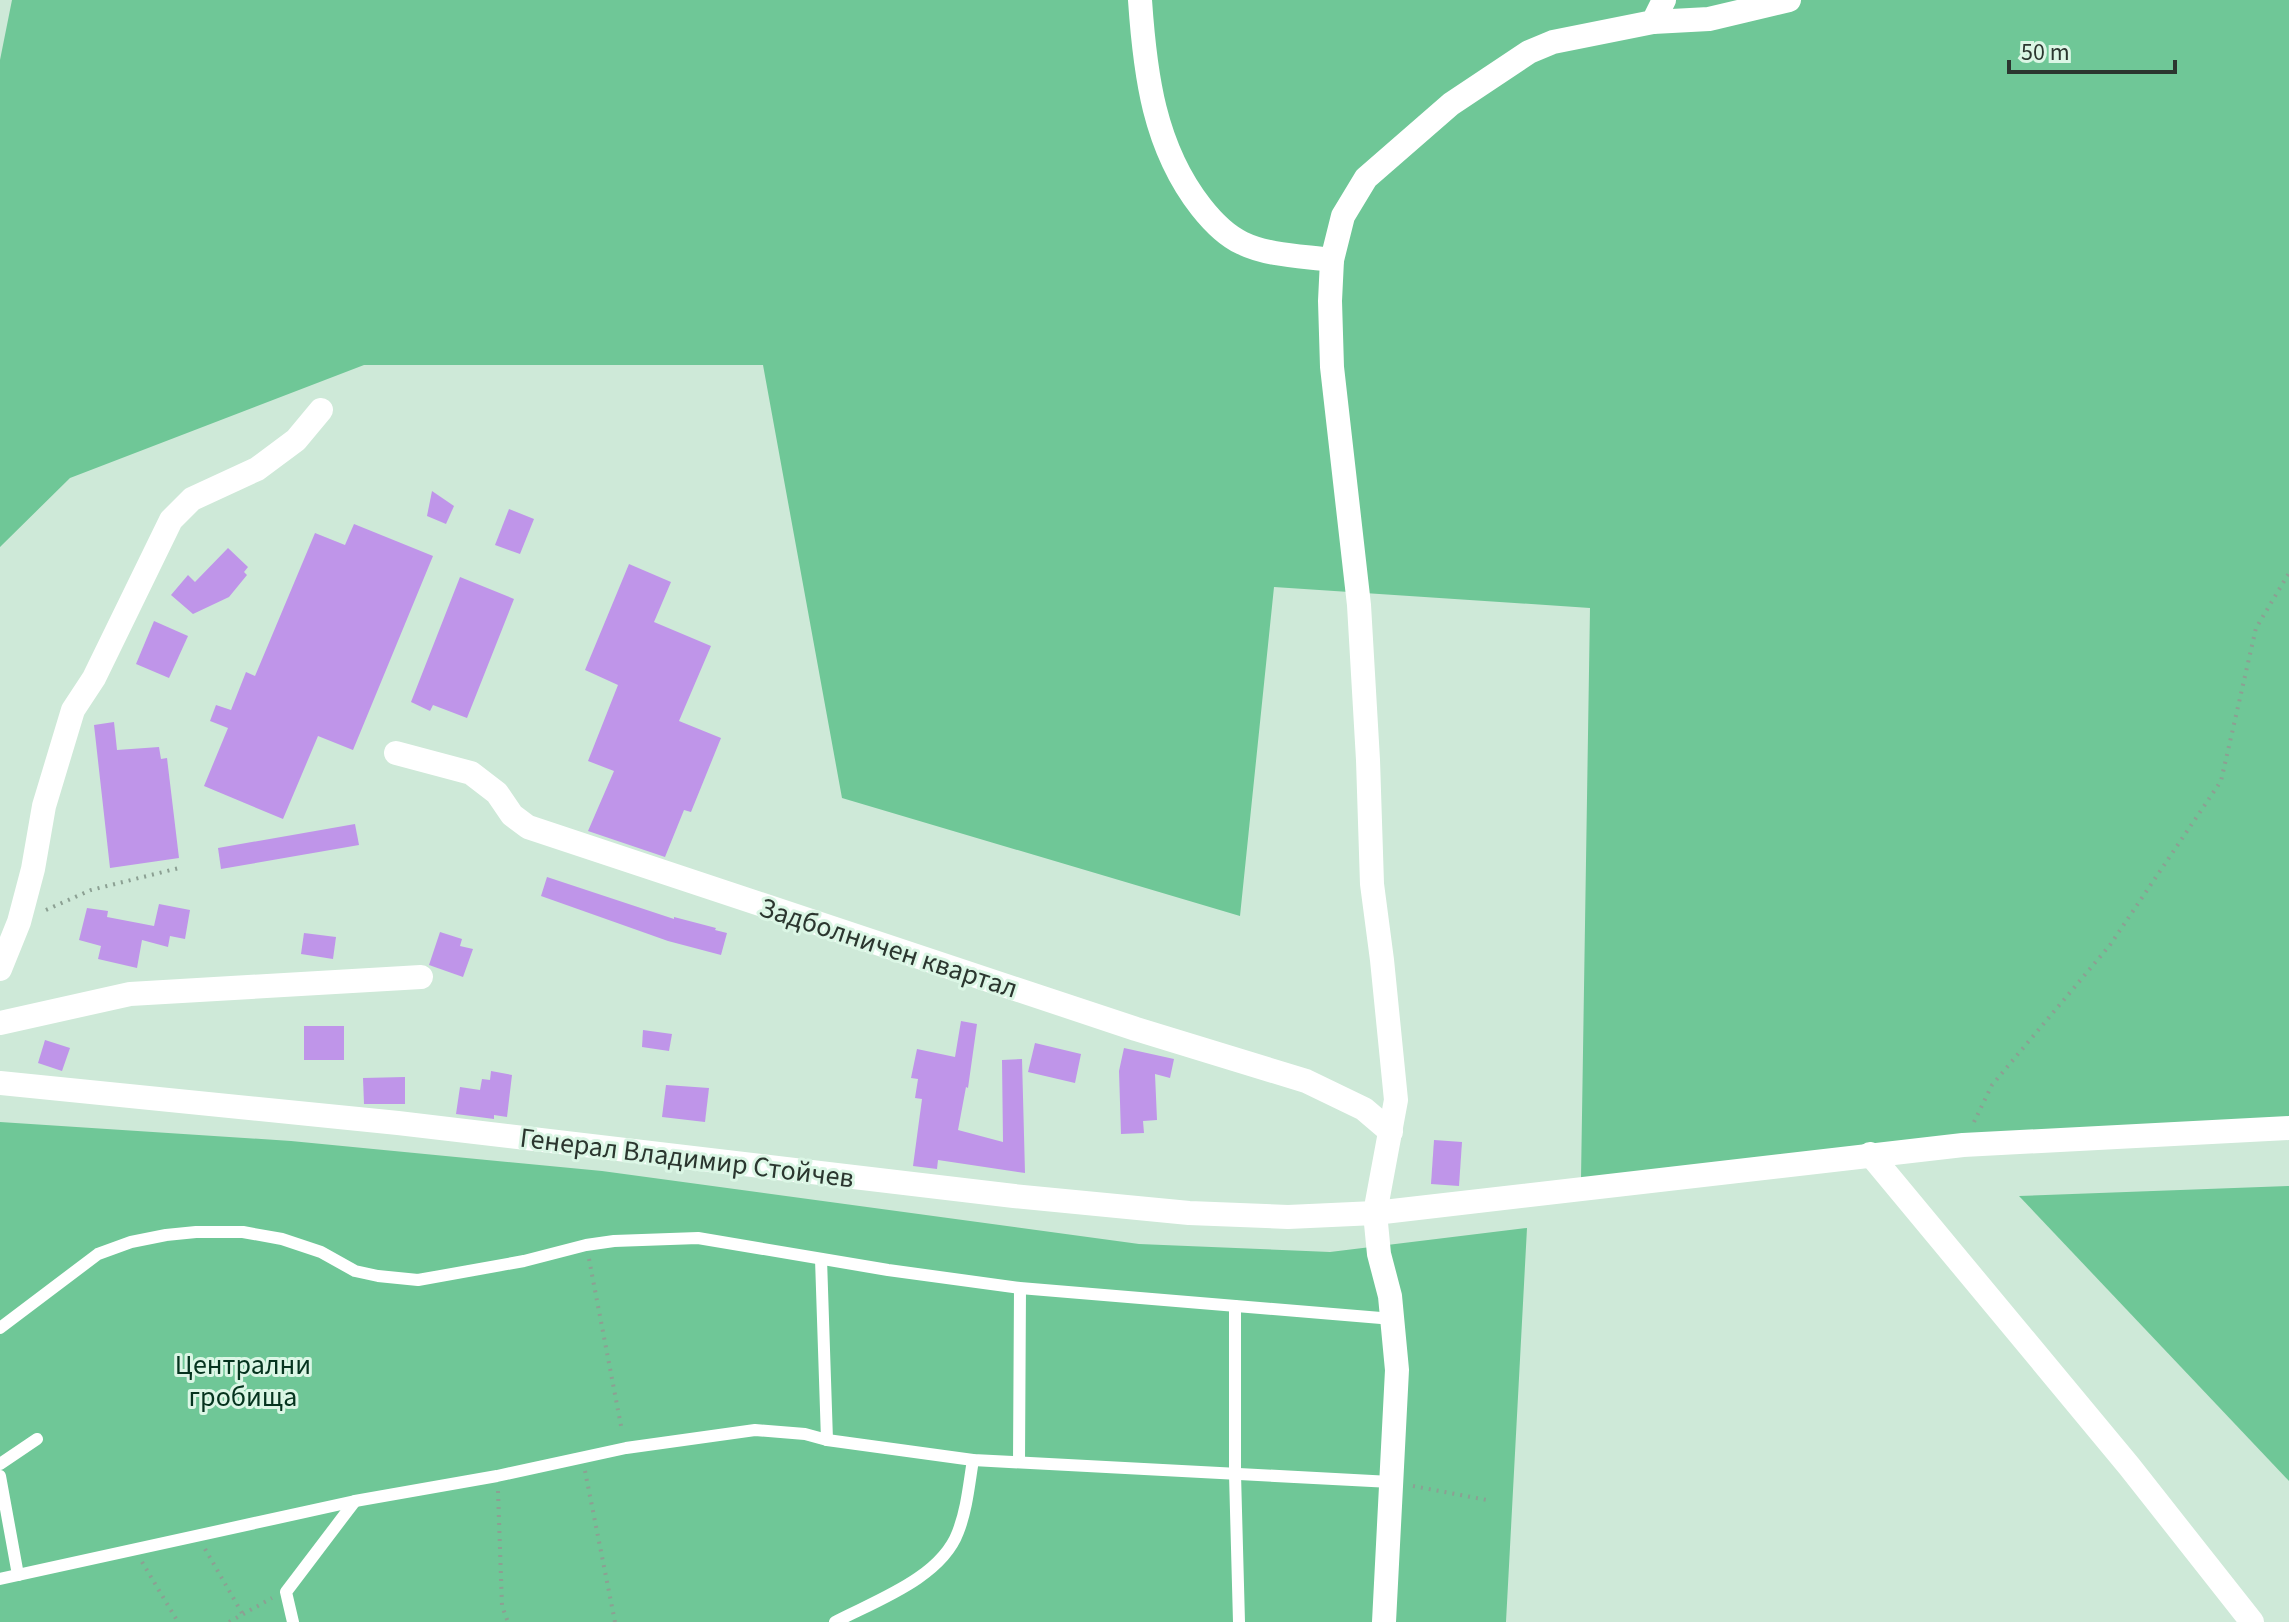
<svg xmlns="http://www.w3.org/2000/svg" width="2289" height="1622" font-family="'Source Sans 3',sans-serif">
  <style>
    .green { fill: #6fc797 }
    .building { fill: #bf95e9 }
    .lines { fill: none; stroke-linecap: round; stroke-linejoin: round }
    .path { stroke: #8ca093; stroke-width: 4; stroke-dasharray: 2 6; stroke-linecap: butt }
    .lane { stroke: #fff; stroke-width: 12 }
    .street { stroke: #fff; stroke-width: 24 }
    .labels { text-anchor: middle; stroke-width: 6; stroke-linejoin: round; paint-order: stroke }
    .street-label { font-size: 28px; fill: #2b362f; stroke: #dbf6e5 }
    .park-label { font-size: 28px; fill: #05331e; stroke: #dbf6e5 }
  </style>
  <rect width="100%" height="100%" fill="#cee9d8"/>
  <!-- green -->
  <g class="green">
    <polygon points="12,0 2289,0 2289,1131 1581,1179 1590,608 1274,587 1240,916 842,798 763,365 364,365 70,478 0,547 0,60"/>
    <polygon points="0,1122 291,1141 602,1171 1139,1244 1330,1252 1527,1228 1506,1622 0,1622"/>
    <polygon points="2289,1186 2289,1481 2019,1196"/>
  </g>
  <!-- building -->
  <g class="building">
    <polygon points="432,491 454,506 446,524 427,516"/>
    <polygon points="509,509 534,519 520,554 495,545"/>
    <polygon points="354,524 433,556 353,750 318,736 283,819 204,786 228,728 210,721 216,705 231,710 246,672 255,676 315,533 345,545"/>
    <polygon points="228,548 248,567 244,572 247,575 229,597 193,614 171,595 188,575 195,582"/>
    <polygon points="629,564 671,582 654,622 711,646 679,721 721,738 691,812 684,810 665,857 588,831 614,771 588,761 618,685 585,670"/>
    <polygon points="460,577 514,599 467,718 433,705 430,711 411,702"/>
    <polygon points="154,621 188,636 169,678 136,664"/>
    <polygon points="114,722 117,750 159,747 161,759 167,758 179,858 110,868 94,725"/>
    <polygon points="355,824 359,845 221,869 218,848"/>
    <polygon points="547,877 674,919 674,917 716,928 715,930 727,933 721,955 668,941 541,896"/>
    <polygon points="159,904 190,910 185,939 170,936 168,947 142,940 137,968 98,959 101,946 79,940 87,908 108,911 107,917 154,926"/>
    <polygon points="440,932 462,939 460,946 473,949 463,977 429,965"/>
    <polygon points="304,933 336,937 333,959 301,954"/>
    <polygon points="961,1021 977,1024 968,1088 966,1087 958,1130 1003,1142 1002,1060 1022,1059 1025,1173 938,1160 937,1169 913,1166 922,1099 915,1098 918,1079 911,1078 917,1049 955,1057"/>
    <rect x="304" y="1026" width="40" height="34"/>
    <polygon points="643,1030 672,1034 669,1051 642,1047"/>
    <polygon points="45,1040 70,1048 62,1071 38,1063"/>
    <polygon points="1035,1043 1081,1054 1075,1083 1028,1072"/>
    <polygon points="1124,1048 1174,1059 1170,1078 1155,1074 1157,1120 1143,1121 1144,1133 1121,1134 1119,1071"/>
    <polygon points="491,1071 512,1075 507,1117 494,1115 494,1119 456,1114 460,1087 480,1090 482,1079 490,1080"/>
    <polygon points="405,1077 405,1104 364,1104 363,1078"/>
    <polygon points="666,1085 709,1088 705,1122 662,1117"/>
    <polygon points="1434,1140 1462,1142 1459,1186 1431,1184"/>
  </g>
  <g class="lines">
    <!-- path -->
    <g class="path">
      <polyline points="46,910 91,890 179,868"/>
      <polyline points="1974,1122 1992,1085 2110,945 2221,781 2256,628 2289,573"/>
      <polyline points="589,1259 622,1431"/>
      <polyline points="585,1471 615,1622"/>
      <polyline points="1413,1486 1487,1500"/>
      <polyline points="498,1491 502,1606 508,1622"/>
      <polyline points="205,1549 242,1613"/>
      <polyline points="142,1562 178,1622"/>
      <polyline points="229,1622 272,1598"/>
    </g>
    <!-- lane -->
    <g class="lane">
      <polyline points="821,1259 827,1440"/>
      <polyline points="1235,1306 1235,1474 1239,1622"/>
      <polyline points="0,1328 98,1254 131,1242 166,1235 196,1232 243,1232 282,1239 321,1252 355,1271 378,1276 418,1280 524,1261 586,1245 614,1241 698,1238 888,1270 1020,1288 1393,1319"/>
      <polyline points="1019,1461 1020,1288"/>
      <polyline points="0,1464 37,1439"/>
      <polyline points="0,1476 18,1575"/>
      <polyline points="0,1579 355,1501 497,1476 626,1448 755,1430 805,1434 827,1440 973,1460 1391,1482"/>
      <polyline points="293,1622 286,1592 355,1501"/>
      <path d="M835 1622C875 1601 941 1578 958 1532 967 1509 969 1484 973 1460"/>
    </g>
    <!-- street -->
    <g class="street">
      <path d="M1140 0C1145 74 1154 147 1201 207 1212 221 1225 235 1242 243 1269 256 1303 256 1332 260"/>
      <polyline points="1653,22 1709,19 1789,0"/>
      <polyline points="396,753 471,773 497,793 512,815 528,827 1136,1029 1306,1081 1364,1109 1391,1132"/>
      <polyline points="0,969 19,922 33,869 44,806 73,710 94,678 171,520 192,499 257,469 296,440 321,410"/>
      <polyline points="0,1023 130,994 421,977"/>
      <polyline points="0,1083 398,1123 1014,1196 1189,1213 1288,1217 1375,1213 1963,1145 2289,1128"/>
      <polyline points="1870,1154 2129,1466 2252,1622"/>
      <polyline points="1384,1622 1397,1370 1390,1296 1379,1254 1375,1213 1396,1100 1382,960 1372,884 1368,760 1359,605 1332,367 1330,301 1332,260 1343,216 1366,178 1451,104 1529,52 1553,42 1653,22 1664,0"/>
    </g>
  </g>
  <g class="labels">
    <!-- street labels -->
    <g class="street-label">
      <text transform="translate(889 947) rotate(18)" y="10">Задболничен квартал</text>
      <text transform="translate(687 1157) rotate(7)" y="10">Генерал Владимир Стойчев</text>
    </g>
    <!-- park labels -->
    <g class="park-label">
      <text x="243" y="1374">Централни<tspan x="243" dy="32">гробища</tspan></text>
    </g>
  </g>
  <!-- scale -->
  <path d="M2009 60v12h166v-12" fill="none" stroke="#2b362f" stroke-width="4"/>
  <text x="2021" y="60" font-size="24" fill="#2b362f" stroke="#dbf6e5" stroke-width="6" paint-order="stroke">50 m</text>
</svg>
